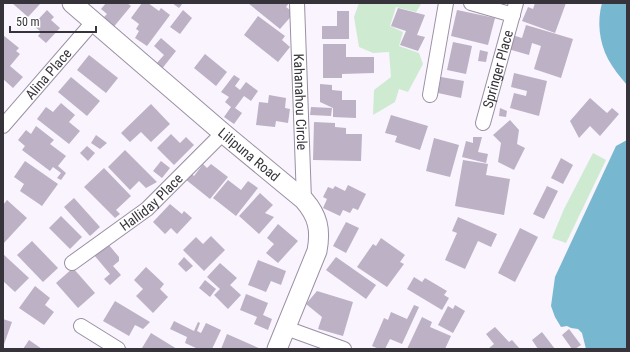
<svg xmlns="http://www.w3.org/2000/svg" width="630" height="352" font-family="'Roboto Condensed',sans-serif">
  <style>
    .green { fill: #ceebd1 }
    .water { fill: #77b7cf }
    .building { fill: #bdb1c6 }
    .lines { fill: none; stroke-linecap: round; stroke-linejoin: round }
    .street-casing { stroke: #9b90a4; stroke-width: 16 }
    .secondary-casing { stroke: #9b90a4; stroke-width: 21 }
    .street { stroke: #fff; stroke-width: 14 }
    .secondary { stroke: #fff; stroke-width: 19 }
    .labels { text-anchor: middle; stroke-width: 4; stroke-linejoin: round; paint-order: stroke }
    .street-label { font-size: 14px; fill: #37333b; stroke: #fff }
  </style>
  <rect width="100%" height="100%" fill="#f9f4fd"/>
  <!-- green -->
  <g class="green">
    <polygon points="359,3 418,3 421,4 416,12 396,7 390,26 403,32 399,46 419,53 423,64 408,92 399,89 395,102 373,115 374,90 391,77 389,52 373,53 359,47 354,17"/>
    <polygon points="593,153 606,160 566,243 552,238 564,209"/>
  </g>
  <!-- water -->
  <g class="water">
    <path d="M602 3H627V85C620 77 613 68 608 59 599 42 597 21 602 3Z"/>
    <polygon points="627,140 627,349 586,349 582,333 578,329 571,328 567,326 561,327 555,317 551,306 555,277 616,146"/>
  </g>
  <!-- building -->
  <g class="building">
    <polygon points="12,3 39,3 40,4 28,17"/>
    <polygon points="106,3 127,3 131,6 112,29 101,20 107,14 101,9"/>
    <polygon points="142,3 148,3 159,11 161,8 170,15 147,46 135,38 139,31 136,29 139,24 131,18"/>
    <polygon points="172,3 183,3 179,8"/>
    <polygon points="248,3 289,3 286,7 294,13 280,29"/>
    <polygon points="535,3 566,3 555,33 522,21 528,7 533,9"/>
    <polygon points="398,8 425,15 417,35 425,37 418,51 400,45 406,31 391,26"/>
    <polygon points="47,10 54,17 51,20 60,28 46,43 38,36 41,32 33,25"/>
    <polygon points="183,10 192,18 180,34 170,27"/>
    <polygon points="457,10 495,18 488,45 451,36"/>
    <polygon points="337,11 349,11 349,39 322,39 322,26 337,26"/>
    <polygon points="258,16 285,36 282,40 290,47 278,62 244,35"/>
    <polygon points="526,25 573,39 561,78 534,69 541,46 532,43 529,55 508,49 512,35 522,38"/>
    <polygon points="3,35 19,48 16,51 20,54 10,66 23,77 13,88 3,79"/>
    <polygon points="161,38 176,51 161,70 155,65 164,55 154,46"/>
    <polygon points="453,42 472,46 466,74 447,70"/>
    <polygon points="323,44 346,44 346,57 374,57 374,73 342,74 342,78 323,78"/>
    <polygon points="480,50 488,52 486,62 478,61"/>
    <polygon points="205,54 227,72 216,86 194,68"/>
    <polygon points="89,55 118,78 106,93 77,70"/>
    <polygon points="514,73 547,81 539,116 510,108 514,93 526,96 527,91 511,87"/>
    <polygon points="234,75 240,79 235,86 240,90 246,82 258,91 251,101 244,96 235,108 242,113 234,124 224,117 231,107 225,102 229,97 221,92"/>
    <polygon points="71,77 100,101 87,116 58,92"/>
    <polygon points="441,77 464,81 461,98 438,93"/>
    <polygon points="320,84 332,85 332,90 342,91 342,100 356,100 356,118 333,117 333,108 320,102"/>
    <polygon points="269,95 286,98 285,108 290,109 288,123 276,121 275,127 256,125 259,102 268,103"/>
    <polygon points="590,98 607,113 612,108 619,114 600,136 590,126 579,138 570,121"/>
    <polygon points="61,103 75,115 69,122 80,131 69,144 37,119 46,107 53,112"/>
    <polygon points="151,104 170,124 151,142 141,132 130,142 121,133"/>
    <polygon points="311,107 332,108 331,116 310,115"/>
    <polygon points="500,108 507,111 506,117 499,116"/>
    <polygon points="391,115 428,126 420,150 395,142 397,136 385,133"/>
    <polygon points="510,120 519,130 517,144 525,148 514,170 498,162 501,143 493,135"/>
    <polygon points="314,122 335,123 335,127 346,128 346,134 362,134 361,161 313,160"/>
    <polygon points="36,126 54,140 50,144 66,156 58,166 66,173 61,180 57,178 61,173 53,167 50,171 22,150 25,146 18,140 26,130 31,134"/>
    <polygon points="171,134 180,143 186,137 194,145 174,165 157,148"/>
    <polygon points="96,135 107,143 100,149 91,143"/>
    <polygon points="473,137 482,137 478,152 488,154 486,163 462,157 466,141 473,143"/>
    <polygon points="434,138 459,145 450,177 426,171"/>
    <polygon points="87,146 95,153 88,161 80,153"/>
    <polygon points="125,150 157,182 146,188 139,181 130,190 108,167"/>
    <polygon points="561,158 573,165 563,184 551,178"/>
    <polygon points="463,160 488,164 486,175 510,179 504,215 455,206"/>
    <polygon points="25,161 58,184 42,206 20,191 24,184 14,177"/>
    <polygon points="161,161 170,168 162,178 153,171"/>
    <polygon points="203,164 207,168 211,164 228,177 210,199 185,179 191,173 194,176"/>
    <polygon points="104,168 131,196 116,210 120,214 115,218 84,187"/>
    <polygon points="228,180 241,190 248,181 258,188 236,216 213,198"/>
    <polygon points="348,185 366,194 358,210 353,208 350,213 343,210 340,216 323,208 327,199 323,197 328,187 333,189 335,186 345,191"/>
    <polygon points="547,186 558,191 544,219 533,214"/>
    <polygon points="260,193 273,205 265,213 274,217 259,234 239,216"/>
    <polygon points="74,198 100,227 90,236 64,207"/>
    <polygon points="7,200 27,218 3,244 3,205"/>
    <polygon points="170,204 182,214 184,211 192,218 177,234 171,228 165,234 153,222"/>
    <polygon points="61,216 82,237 70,249 49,228"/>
    <polygon points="458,217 497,234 491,247 478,241 465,269 445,260 457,233 452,231"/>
    <polygon points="346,222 359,228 346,253 333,246"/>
    <polygon points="278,224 298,241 278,263 266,253 274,244 267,238"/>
    <polygon points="520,228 538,237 515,282 498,273"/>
    <polygon points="211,236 225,250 204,271 183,250 196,237 203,244"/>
    <polygon points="381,238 405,255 400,262 404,264 387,287 357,267 373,244 376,246"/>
    <polygon points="32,241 58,268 43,282 17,255"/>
    <polygon points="108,244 119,257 119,261 113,266 121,275 110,285 104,279 110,274 94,255"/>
    <polygon points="3,254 29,278 15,292 3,281"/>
    <polygon points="184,257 193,266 186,272 178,264"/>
    <polygon points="336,257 376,285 366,299 326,270"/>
    <polygon points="258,260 286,271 281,285 271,281 266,292 248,285"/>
    <polygon points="220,263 237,278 230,285 241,295 228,309 214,295 220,289 207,277"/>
    <polygon points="146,267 164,284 160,289 168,297 153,313 136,296 143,289 134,280"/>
    <polygon points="73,268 95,293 78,308 56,283"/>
    <polygon points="414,277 422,282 425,278 447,291 444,295 449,298 442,310 407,289"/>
    <polygon points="205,280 216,289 210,297 199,288"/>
    <polygon points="35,286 50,298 45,305 54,312 44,325 19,308"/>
    <polygon points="317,291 353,302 343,336 318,329 322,317 306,304"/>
    <polygon points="246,294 268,303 263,315 272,319 268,330 254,324 257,317 240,310"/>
    <polygon points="115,301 150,322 143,329 135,325 129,336 103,321"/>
    <polygon points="414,305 419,307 402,344 390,339 385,349 379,349 372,346 384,318 388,320 391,312 407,319"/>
    <polygon points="455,305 465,311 453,333 438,325 448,306 453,309"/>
    <polygon points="422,317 432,322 430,327 451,336 445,349 440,349 437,348 437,349 407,349"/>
    <polygon points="3,319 12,322 3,347"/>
    <polygon points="174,321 194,331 198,322 200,323 197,331 201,333 206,323 221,330 212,349 198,349 185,343 187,337 170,329"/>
    <polygon points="495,327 509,342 512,340 520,349 488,349 494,344 486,334"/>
    <polygon points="569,329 581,345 575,349 572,349 562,335"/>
    <polygon points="542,332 555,349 538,349 532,340"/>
    <polygon points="151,333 177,349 142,349 142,348"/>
    <polygon points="227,334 261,349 221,349"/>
    <polygon points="29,340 42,349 23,349"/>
  </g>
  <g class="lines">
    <defs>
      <g id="street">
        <path id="s1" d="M297 3 304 200"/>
        <polyline points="471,3 513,15"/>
        <polyline points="430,95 446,3"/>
        <path id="s2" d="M483 123 516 3"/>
        <path id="s3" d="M3 126 94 21"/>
        <path id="s4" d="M72 263 147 209 223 133"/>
        <polyline points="81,326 118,349"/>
        <polyline points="286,328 344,349"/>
      </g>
      <g id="secondary">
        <path id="s5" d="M72 3 223 133 304 200C318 216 321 230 317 251L277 349"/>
      </g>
    </defs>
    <!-- street casing -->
    <use href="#street" class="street-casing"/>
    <!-- secondary casing -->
    <use href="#secondary" class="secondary-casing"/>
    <!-- street -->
    <use href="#street" class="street"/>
    <!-- secondary -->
    <use href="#secondary" class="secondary"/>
  </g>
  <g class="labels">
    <!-- street labels -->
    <g class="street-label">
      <text dy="5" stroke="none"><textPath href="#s2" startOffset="56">Springer Place</textPath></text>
      <text dy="5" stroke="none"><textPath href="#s3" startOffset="69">Alina Place</textPath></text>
      <text dy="5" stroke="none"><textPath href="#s1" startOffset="99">Kahanahou Circle</textPath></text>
      <text dy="5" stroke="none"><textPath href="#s5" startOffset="233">Lilipuna Road</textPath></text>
      <text dy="5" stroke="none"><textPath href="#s4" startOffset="100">Halliday Place</textPath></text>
    </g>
  </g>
  <!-- border -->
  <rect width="630" height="352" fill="none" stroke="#37333b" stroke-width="8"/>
  <!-- scale -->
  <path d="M10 26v6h86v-6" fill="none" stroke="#37333b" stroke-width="2"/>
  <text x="16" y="26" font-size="12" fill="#37333b" stroke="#ffffff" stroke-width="3" paint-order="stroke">50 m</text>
</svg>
